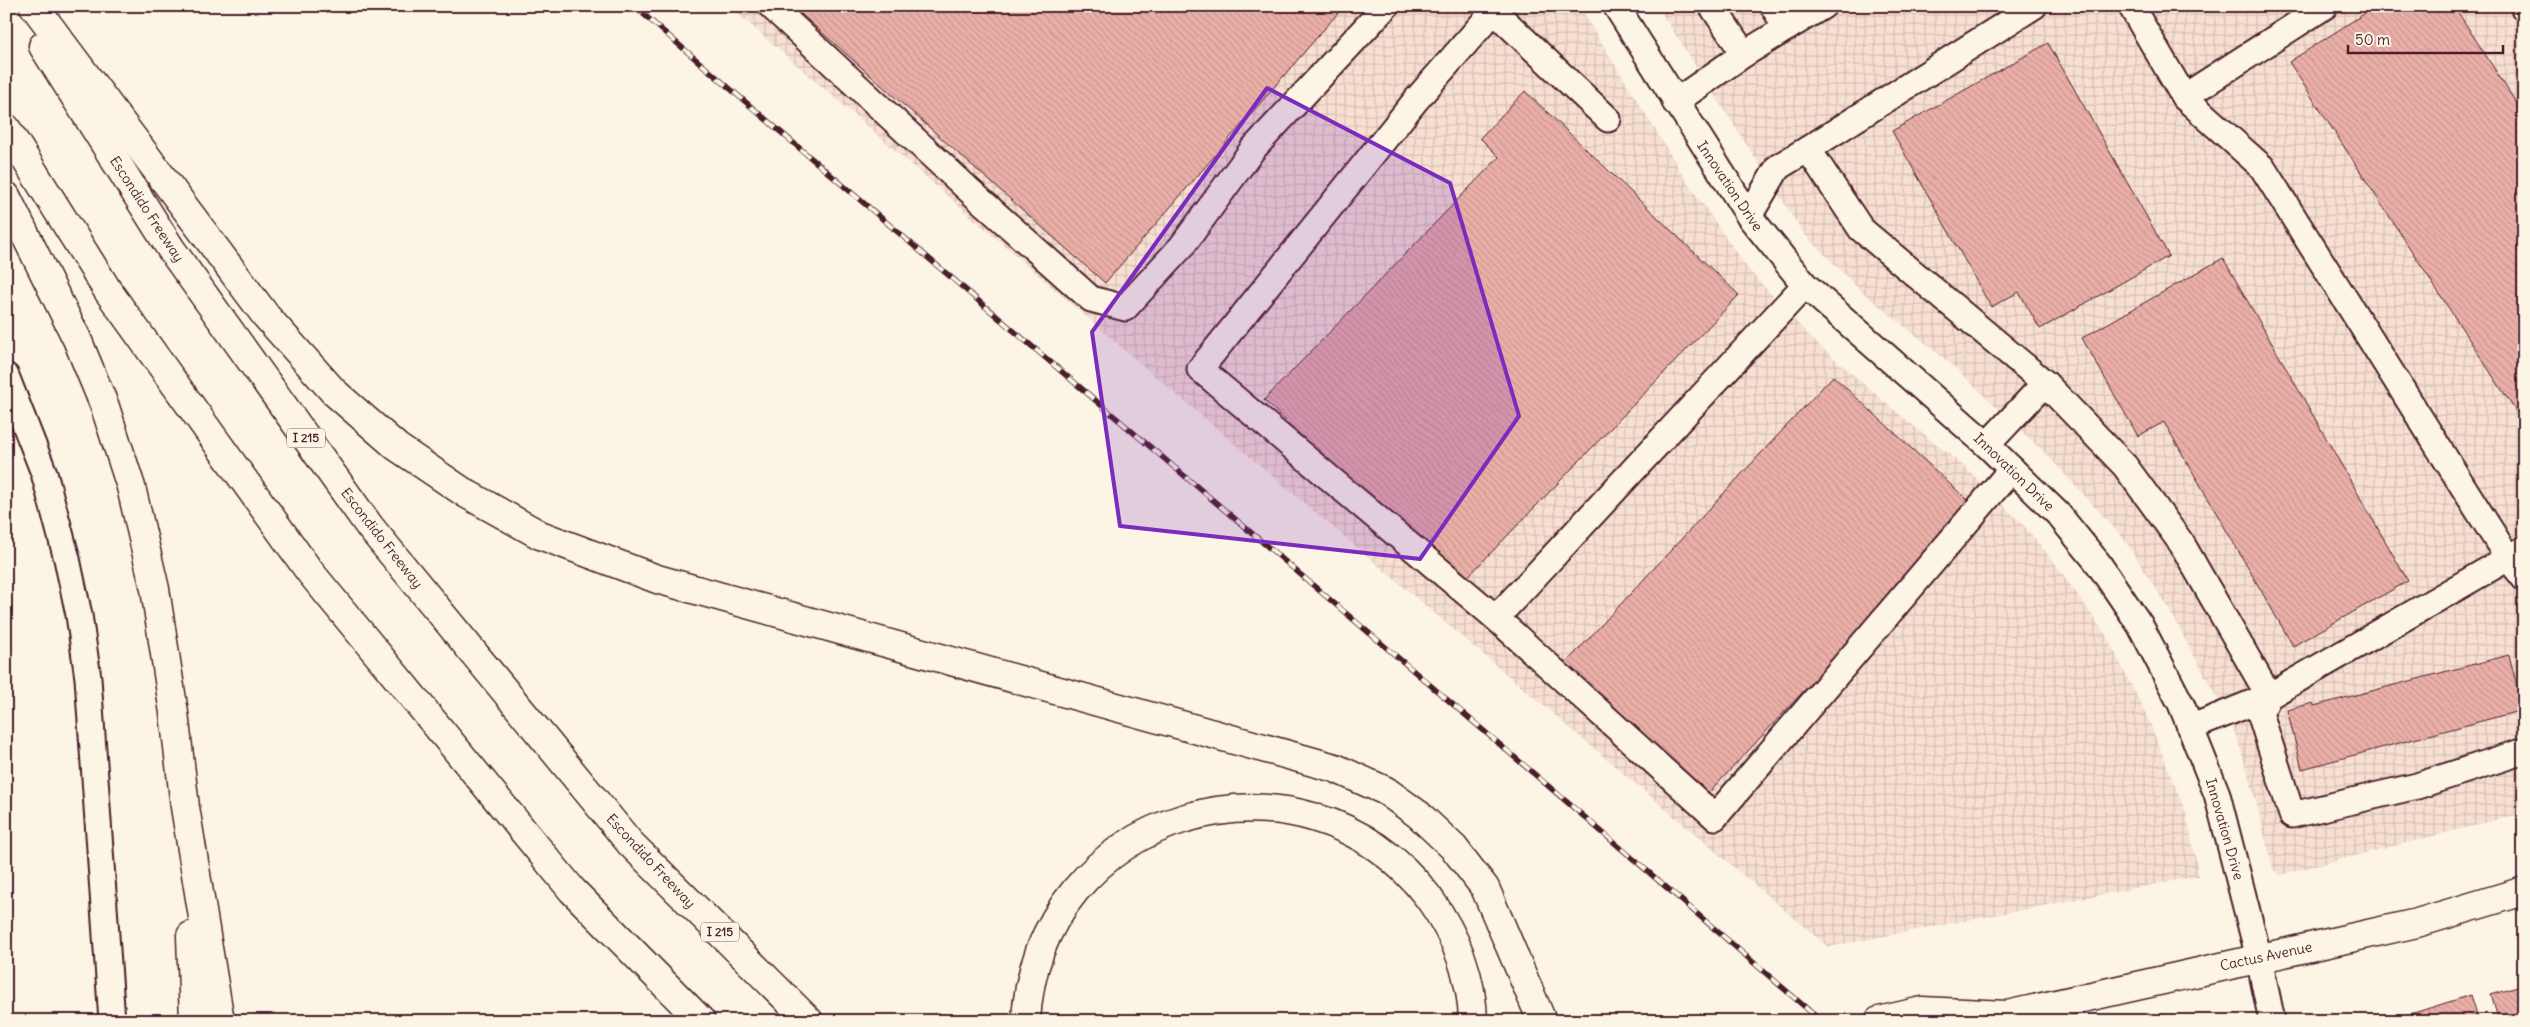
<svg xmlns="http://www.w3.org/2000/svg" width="2530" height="1027" font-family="Delius,sans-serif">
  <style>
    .industrial { fill: url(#industrial-grid) }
    .building { fill: url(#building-back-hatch); stroke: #4a1f2b }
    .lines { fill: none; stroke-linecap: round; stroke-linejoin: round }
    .minor-casing { stroke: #4a1f2b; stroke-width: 29 }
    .major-casing { stroke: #4a1f2b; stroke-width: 31 }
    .highway-casing { stroke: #4a1f2b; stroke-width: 31 }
    .minor { stroke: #fcf5e5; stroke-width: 25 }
    .major { stroke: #fcf5e5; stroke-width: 28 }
    .highway { stroke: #fcf5e5; stroke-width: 28 }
    .rail-casing { stroke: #4a1f2b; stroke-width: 5.5 }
    .rail { stroke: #fcf5e5; stroke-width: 4; stroke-dasharray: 11; stroke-linecap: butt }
    .marked { fill: #7b2cbf; fill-opacity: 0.2; stroke: #7b2cbf; stroke-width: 4; stroke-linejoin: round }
    .labels { text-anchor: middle; stroke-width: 5; stroke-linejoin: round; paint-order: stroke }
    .shield { fill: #fcf5e5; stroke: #7f5f63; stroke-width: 1 }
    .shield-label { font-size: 12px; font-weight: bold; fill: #4a1f2b }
    .street-label { font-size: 14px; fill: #4a1f2b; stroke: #fcf5e5 }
  </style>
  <defs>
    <pattern id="industrial-grid" width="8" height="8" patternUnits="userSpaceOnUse" patternTransform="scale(1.25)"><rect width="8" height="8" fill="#f7e0d2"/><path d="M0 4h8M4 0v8" fill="none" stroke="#d5c0b4"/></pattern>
    <pattern id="building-back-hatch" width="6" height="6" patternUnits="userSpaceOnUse" patternTransform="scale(1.25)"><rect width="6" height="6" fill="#eaafa7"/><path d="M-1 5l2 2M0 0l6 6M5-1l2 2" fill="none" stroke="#ca9690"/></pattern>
  </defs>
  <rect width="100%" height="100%" fill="#fcf5e5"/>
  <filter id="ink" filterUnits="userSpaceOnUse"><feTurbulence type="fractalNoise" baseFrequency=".02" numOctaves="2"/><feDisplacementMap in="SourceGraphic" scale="10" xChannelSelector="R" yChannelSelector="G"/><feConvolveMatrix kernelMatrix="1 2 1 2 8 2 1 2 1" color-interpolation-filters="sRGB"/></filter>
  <g filter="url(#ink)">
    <!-- industrial -->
    <g class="industrial">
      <polygon points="729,6 1579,6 1688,183 1748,269 1813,340 1894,410 1966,468 2025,527 2054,562 2106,635 2148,718 2187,816 2199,876 1828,947 1143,366"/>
      <polygon points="1657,6 2524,6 2524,813 2280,875 2273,869 2254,793 2233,727 2169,610 2124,539 2049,457 1952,365 1861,291 1804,234"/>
    </g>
    <!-- building -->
    <g class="building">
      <polygon points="792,6 1344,6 1105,283"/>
      <polygon points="2376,6 2454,6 2524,115 2524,424 2289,62"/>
      <polygon points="2048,43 2169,256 2040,329 2019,292 1991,307 1892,131"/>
      <polygon points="1525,91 1739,295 1459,586 1264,400 1499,157 1480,138"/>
      <polygon points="2223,258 2408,581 2293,646 2164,422 2138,436 2082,338"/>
      <polygon points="1833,376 1975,507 1707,795 1565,664"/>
      <polygon points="2509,655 2523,710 2302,769 2287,710 2313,703 2314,706"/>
      <polygon points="2524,985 2524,1021 2499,1021 2491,995"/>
      <polygon points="2471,995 2479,1021 2388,1021"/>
    </g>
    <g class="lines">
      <defs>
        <g id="minor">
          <polyline points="771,6 969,190 1091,299 1125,308 1182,246 1253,149 1386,6"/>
          <polyline points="1498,6 1416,100 1200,369 1496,618 1805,285"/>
          <polyline points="1616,6 1749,216 1805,285 1987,445 2058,514 2098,563 2140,625 2181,704 2217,794 2259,958 2272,1021"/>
          <polyline points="1712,6 1744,54"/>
          <polyline points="1773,6 1787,28"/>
          <polyline points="2131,6 2184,97 2325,6"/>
          <polyline points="2523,6 2524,8"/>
          <polyline points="1494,11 1608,119"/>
          <polyline points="2184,97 2262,167 2508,558 2524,578"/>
          <polyline points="1675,102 1744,54 1823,6"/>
          <polyline points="1808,149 2034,6"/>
          <polyline points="1749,216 1778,167 1808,149 1861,229 2045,383 1987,445"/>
          <polyline points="6,376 44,473 67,559 79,615 88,678 112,1021"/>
          <polyline points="2045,383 2125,466 2182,544 2269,696 2190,728"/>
          <polyline points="2524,549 2269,696 2260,713 2292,815 2417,786 2524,751"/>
          <polyline points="1496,618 1715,817 2012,469"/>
        </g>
        <polyline id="major" points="1879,1021 1922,1011 2007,1015 2417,923 2524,891"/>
        <g id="highway">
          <polyline points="34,6 266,316 334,392 397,447 465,493 540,535 657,579 1335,768 1386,791 1419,815 1454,848 1485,888 1542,1021"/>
          <polyline points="43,46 171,249 370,527 630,843 809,1021"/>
          <polyline points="6,128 108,291 310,572 572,890 701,1021"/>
          <polyline points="6,196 77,339 105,407 131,487 155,589 174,713 185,807 220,1021"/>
          <polyline points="191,936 194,1021"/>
          <path d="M1026 1021C1036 812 1303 731 1429 898 1455 934 1472 976 1473 1021"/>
        </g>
      </defs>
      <!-- minor casing -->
      <use href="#minor" class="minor-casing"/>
      <!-- major casing -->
      <use href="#major" class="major-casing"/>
      <!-- highway casing -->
      <use href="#highway" class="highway-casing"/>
      <!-- minor -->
      <use href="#minor" class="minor"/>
      <!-- major -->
      <use href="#major" class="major"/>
      <!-- highway -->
      <use href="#highway" class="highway"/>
      <defs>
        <path id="rail" d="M634 6C1028 346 1428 679 1821 1021"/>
      </defs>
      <!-- rail casing -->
      <use href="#rail" class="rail-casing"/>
      <!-- rail -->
      <use href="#rail" class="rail"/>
    </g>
  </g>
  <!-- marked area -->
  <path class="marked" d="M1267 88 1450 183 1519 416 1420 559 1120 526 1092 332Z"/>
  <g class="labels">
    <!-- shield labels -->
    <g class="shield">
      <rect x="287" y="428.5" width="38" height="19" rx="4"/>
      <rect x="701" y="922.5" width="38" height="19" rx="4"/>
    </g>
    <g class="shield-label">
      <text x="306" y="442">I 215</text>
      <text x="720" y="936">I 215</text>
    </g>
    <!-- street labels -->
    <g class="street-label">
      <text transform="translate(1730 186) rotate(56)" y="5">Innovation Drive</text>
      <text transform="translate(147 209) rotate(57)" y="5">Escondido Freeway</text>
      <text transform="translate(2014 472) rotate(44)" y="5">Innovation Drive</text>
      <text transform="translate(382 538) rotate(52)" y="5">Escondido Freeway</text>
      <text transform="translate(2225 829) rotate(74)" y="5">Innovation Drive</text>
      <text transform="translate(651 861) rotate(47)" y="5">Escondido Freeway</text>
      <text transform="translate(2266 956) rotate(-12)" y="5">Cactus Avenue</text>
    </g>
  </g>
  <!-- margin -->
  <rect width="2530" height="1027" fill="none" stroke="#fcf5e5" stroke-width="25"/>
  <rect x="12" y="12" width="2505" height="1002" fill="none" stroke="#4a1f2b" stroke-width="2" filter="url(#ink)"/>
  <!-- scale -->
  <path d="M2348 45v8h155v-8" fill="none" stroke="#4a1f2b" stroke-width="2.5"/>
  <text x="2355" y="45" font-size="15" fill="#4a1f2b" stroke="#fcf5e5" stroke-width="4" paint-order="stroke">50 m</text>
</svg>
